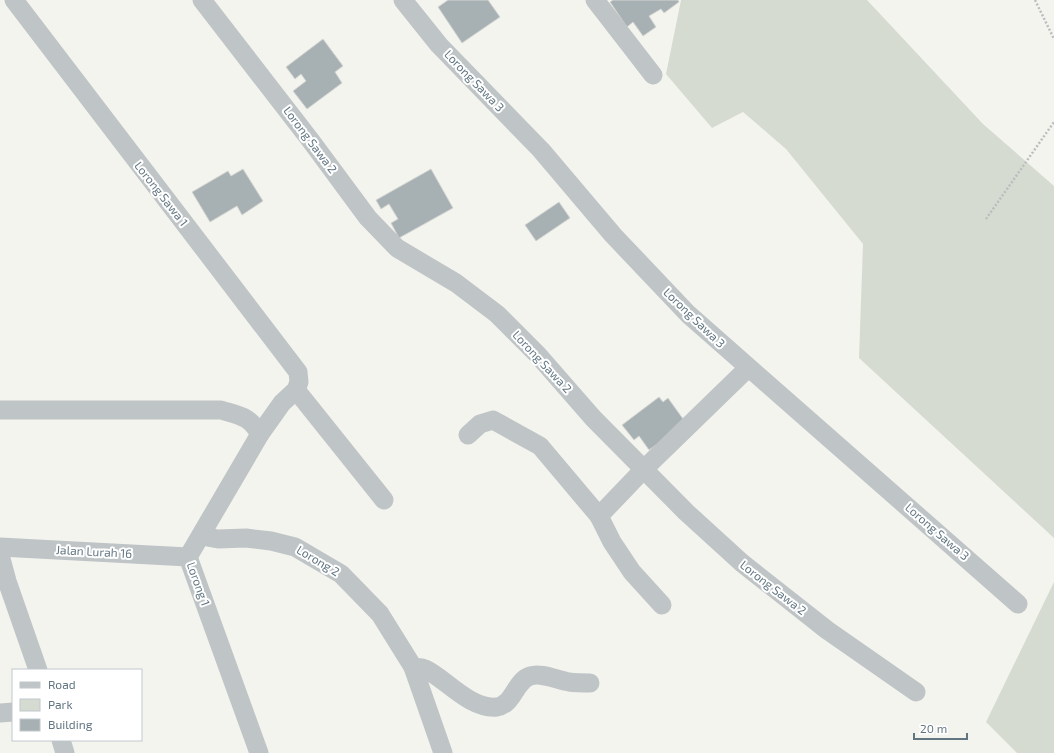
<svg xmlns="http://www.w3.org/2000/svg" width="1054" height="753" font-family="'Exo 2',sans-serif">
  <style>
    .green { fill: #d5dbd0 }
    .building { fill: #a7b1b4; stroke: #d5d5d2 }
    .lines { fill: none; stroke-linecap: round; stroke-linejoin: round }
    .path { stroke: #bbbdbf; stroke-width: 2.5; stroke-dasharray: 2 2; stroke-linecap: butt }
    .street { stroke: #bfc4c6; stroke-width: 19 }
    .labels { text-anchor: middle; stroke-width: 4; stroke-linejoin: round; paint-order: stroke }
    .street-label { font-size: 12px; fill: #627682; stroke: #fff }
  </style>
  <rect width="100%" height="100%" fill="#f4f4ef"/>
  <!-- green -->
  <g class="green">
    <polygon points="681,0 867,0 983,124 1054,186 1054,538 859,358 863,244 786,149 743,112 712,128 666,74"/>
    <polygon points="1054,582 1054,753 1017,753 986,722"/>
  </g>
  <!-- building -->
  <g class="building">
    <polygon points="448,0 488,0 500,17 462,43 438,7"/>
    <polygon points="613,0 678,0 679,2 664,13 661,9 649,16 656,27 643,36 633,22 627,27 610,2"/>
    <polygon points="323,39 343,66 335,72 342,83 307,109 293,91 306,81 301,74 295,79 286,67"/>
    <polygon points="243,169 263,201 242,215 237,206 210,222 192,192 228,171 231,176"/>
    <polygon points="431,169 453,208 399,238 391,223 398,219 389,204 381,209 376,200"/>
    <polygon points="559,202 570,218 536,241 525,225"/>
    <polygon points="659,397 663,402 668,398 686,423 649,450 639,436 634,440 622,425"/>
  </g>
  <g class="lines">
    <!-- path -->
    <g class="path">
      <polyline points="1035,0 1054,39"/>
      <polyline points="986,219 1054,122"/>
    </g>
    <!-- street -->
    <g class="street">
      <polyline points="14,0 298,372 299,382 296,390 282,403 260,434 188,557"/>
      <polyline points="202,0 311,141 368,218 397,248 456,283 497,314 538,355 593,418 686,512 742,563 827,630 916,692"/>
      <polyline points="403,0 439,45 541,150 613,235 688,314 1018,604"/>
      <polyline points="595,0 653,75"/>
      <polyline points="296,390 384,500"/>
      <path d="M0 410H221C241 416 249 416 260 434"/>
      <polyline points="468,435 480,424 493,420 540,446 599,516 644,469 748,368"/>
      <polyline points="599,516 612,542 632,572 662,605"/>
      <path d="M202 536 218 539 246 538 271 541 295 547 341 574 380 614 413 667C417 668 421 667 425 669 445 678 470 710 497 707 514 704 515 681 530 676 541 672 557 680 569 682 576 683 583 683 590 683"/>
      <polyline points="0,547 188,557"/>
      <polyline points="0,555 7,581 38,670"/>
      <polyline points="188,557 259,753"/>
      <polyline points="413,667 443,753"/>
      <polyline points="0,713 13,712"/>
      <polyline points="61,740 65,753"/>
    </g>
  </g>
  <g class="labels">
    <!-- street labels -->
    <g class="street-label">
      <text transform="translate(474 81) rotate(46)" y="4">Lorong Sawa 3</text>
      <text transform="translate(310 140) rotate(53)" y="4">Lorong Sawa 2</text>
      <text transform="translate(161 194) rotate(52)" y="4">Lorong Sawa 1</text>
      <text transform="translate(694 318) rotate(44)" y="4">Lorong Sawa 3</text>
      <text transform="translate(542 362) rotate(47)" y="4">Lorong Sawa 2</text>
      <text transform="translate(937 532) rotate(41)" y="4">Lorong Sawa 3</text>
      <text transform="translate(94 552) rotate(3)" y="4">Jalan Lurah 16</text>
      <text transform="translate(318 561) rotate(31)" y="4">Lorong 2</text>
      <text transform="translate(198 584) rotate(70)" y="4">Lorong 1</text>
      <text transform="translate(773 588) rotate(38)" y="4">Lorong Sawa 2</text>
    </g>
  </g>
  <!-- legend -->
  <rect x="12" y="669" width="130" height="72" fill="#ffffff" stroke="#c0c8cd"/>
  <rect x="20" y="682" width="20" height="6" fill="#bfc4c6" stroke="#c0c8cd"/>
  <text x="48" y="689" font-size="12" fill="#627682">Road</text>
  <rect x="20" y="699" width="20" height="12" fill="#d5dbd0" stroke="#c0c8cd"/>
  <text x="48" y="709" font-size="12" fill="#627682">Park</text>
  <rect x="20" y="719" width="20" height="12" fill="#a7b1b4" stroke="#c0c8cd"/>
  <text x="48" y="729" font-size="12" fill="#627682">Building</text>
  <!-- scale -->
  <path d="M914 733v6h53v-6" fill="none" stroke="#627682" stroke-width="2"/>
  <text x="920" y="733" font-size="12" fill="#627682" stroke="#ffffff" stroke-width="3" paint-order="stroke">20 m</text>
</svg>
